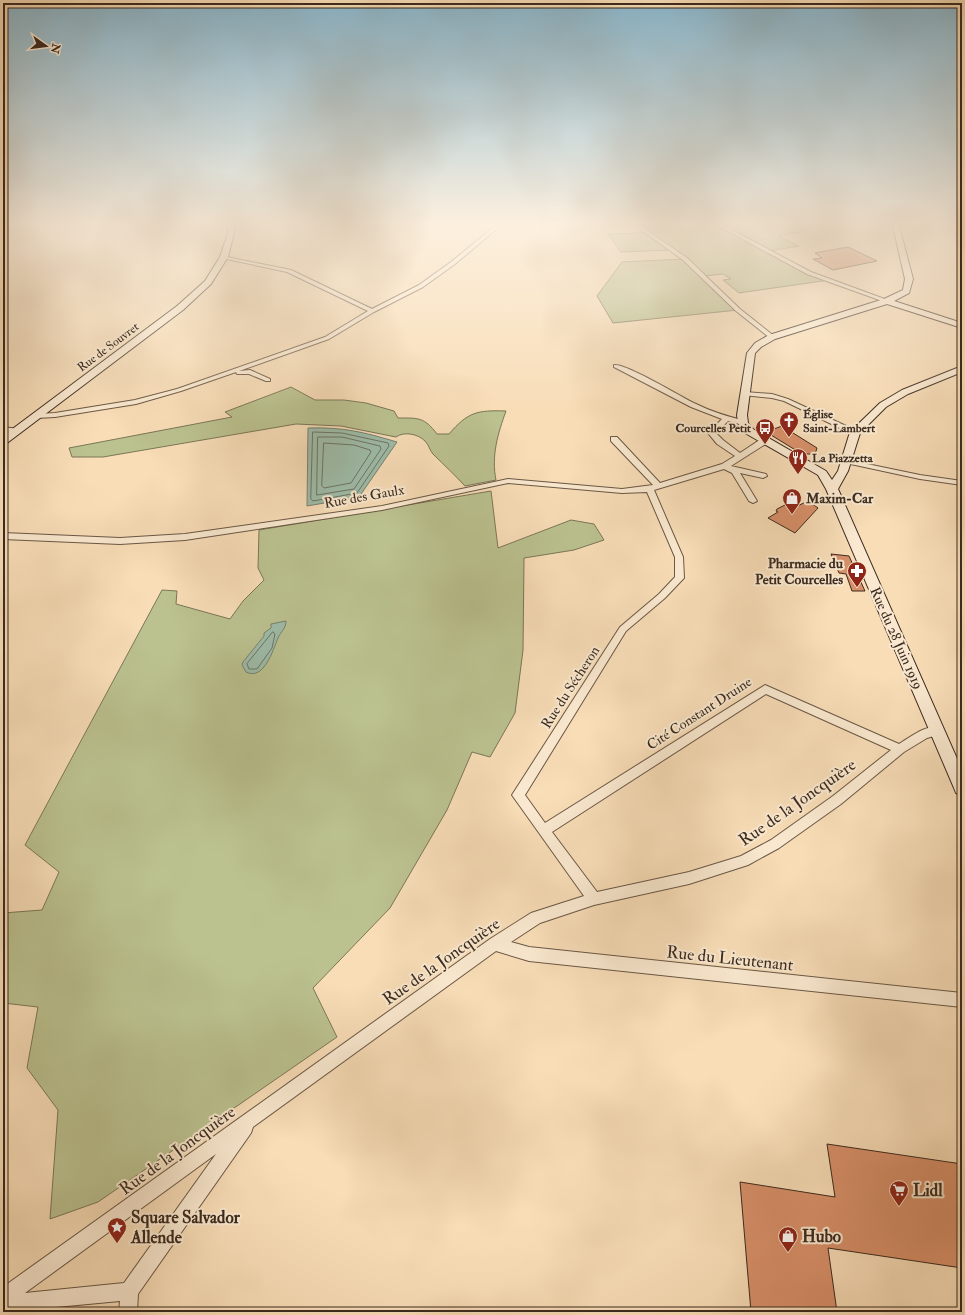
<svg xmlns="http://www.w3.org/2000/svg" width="965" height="1315" font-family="'IM FELL Double Pica',serif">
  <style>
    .green { fill: #bbc290; stroke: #7b7658 }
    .water { fill: #9ebdaa; stroke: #768272 }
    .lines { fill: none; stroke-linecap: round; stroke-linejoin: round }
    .shore { stroke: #6c7464; stroke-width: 1 }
    .building { fill: #d8906a; stroke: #3b2a1f }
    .street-casing { stroke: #6a5745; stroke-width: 2 }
    .secondary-casing { stroke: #3b2a1f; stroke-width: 2 }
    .street { fill: #fae9d0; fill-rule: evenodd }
    .secondary { fill: #fae9d0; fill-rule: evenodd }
    .labels { text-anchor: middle; stroke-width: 4; stroke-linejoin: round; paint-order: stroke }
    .far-street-label { font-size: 12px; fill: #3b2a1f; stroke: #fae9d0 }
    .far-poi-label { font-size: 12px; font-weight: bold; fill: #3b2a1f; stroke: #fae9d0; text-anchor: start }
    .street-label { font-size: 14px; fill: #3b2a1f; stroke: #fae9d0 }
    .poi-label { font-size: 14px; font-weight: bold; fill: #3b2a1f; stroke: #fae9d0; text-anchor: start }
    .near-street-label { font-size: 17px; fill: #3b2a1f; stroke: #fae9d0 }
    .near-poi-label { font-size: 17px; font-weight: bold; fill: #3b2a1f; stroke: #fae9d0; text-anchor: start }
  </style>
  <rect width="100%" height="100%" fill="#f8ddb7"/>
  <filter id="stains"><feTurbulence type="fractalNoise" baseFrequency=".005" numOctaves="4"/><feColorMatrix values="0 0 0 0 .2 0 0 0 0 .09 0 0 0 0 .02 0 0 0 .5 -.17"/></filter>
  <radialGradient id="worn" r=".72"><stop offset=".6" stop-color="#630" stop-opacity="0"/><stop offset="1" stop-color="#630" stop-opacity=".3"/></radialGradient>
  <!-- green -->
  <g class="green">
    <polygon points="654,222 826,222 802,232 778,236 799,246 769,251 809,273 829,280 739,293 723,280 731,279 723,274 704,276 738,310 613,323 597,296 622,262 684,259 671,250 621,252 608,234 646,233 634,225"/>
    <path d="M291 387 315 400H344L366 403 394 411 398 418C419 418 424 417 437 434H449C468 412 477 410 506 411 498 433 491 456 496 480L465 486C455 475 444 465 433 454 430 451 429 445 425 441 418 434 404 431 396 437L341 426 296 424 103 457H72L69 448 232 417 225 412Z"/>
    <polygon points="491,491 498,548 571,520 594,524 604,540 574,550 524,558 523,650 515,713 490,757 472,752 447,810 390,908 313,988 337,1037 98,1202 50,1219 58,1110 27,1068 38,1007 3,1003 3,913 42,910 59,872 25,845 162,590 177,591 176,604 230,619 243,601 264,580 258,568 259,530"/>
  </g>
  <!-- water -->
  <g class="water">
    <path d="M308 428C344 427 363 432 397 442L359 497 307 506Z"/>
    <path d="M286 621C286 629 281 631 278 638 273 650 264 681 246 672L242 665 243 662 264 636V633L271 628V624Z"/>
  </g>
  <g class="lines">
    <!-- shore -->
    <g class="shore">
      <polygon points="313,432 342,433 388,443 389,446 357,493 313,501 311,499"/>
      <polygon points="318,437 342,437 380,446 381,449 354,489 317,495"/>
      <polygon points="324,443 354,445 370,450 371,452 351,483 324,488 322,486"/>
      <polygon points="273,632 275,634 272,648 257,669 249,669 247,664"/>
    </g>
  </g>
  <!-- building -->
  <g class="building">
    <polygon points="848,247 877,261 833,270 813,259 822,258 815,253"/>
    <polygon points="782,426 817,448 815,454 802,454 766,432"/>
    <polygon points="808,501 818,508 795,533 768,518 778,512 776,511 777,509 787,504 793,508"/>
    <polygon points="831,554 849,556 865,591 852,591 846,574 839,573"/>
    <polygon points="827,1144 962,1164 962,1268 828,1248 837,1312 751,1312 740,1182 835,1197"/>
  </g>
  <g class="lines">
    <defs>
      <g id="street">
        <polygon points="500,222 505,222 455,264 423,287 374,312 329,339 239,371 250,370 270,379 270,381 266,381 249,374 237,374 236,372 181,391 136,404 55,417 36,418 33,416 36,414 55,413 135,400 177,389 325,337 368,311 287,272 222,258 222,256 291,270 372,309 419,285 451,262"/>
        <polygon points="630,222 635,222 687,258 740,309 774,336 774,338 770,338 736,311 683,260"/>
        <polygon points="711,222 717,222 811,272 890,301 885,302 807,274"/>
        <path d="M614 365C626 363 681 397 696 404 712 412 729 417 746 421L747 423 743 425 728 421 716 433 723 440 740 453 761 439H767V443L731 466 766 474 767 476 763 478 740 473 757 501 753 503 749 501 732 473 724 469 654 490 683 557 684 578 665 598 626 631 525 795 545 823 765 685 899 744C911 737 927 723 941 728L942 731 941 734 927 738 904 752 841 804 779 848 748 865 689 884 594 905 540 923 511 942 529 947 962 993V1007L529 961 496 951 253 1127 251 1133 138 1294 137 1312H119L120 1301 3 1312V1287L490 939 531 913 584 896 512 795 620 627 659 594 675 577V557L647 492 622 493 508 483 382 510 185 540 120 544 3 539V533L120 538 185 534 382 506 508 479 622 489 653 485 611 441V437H617L660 483 722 464 735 456 717 444 708 433 722 419 691 407 614 367ZM766 694 891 750 833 796 771 840 741 856 689 872 597 892 552 832ZM216 1154 124 1283 25 1293Z"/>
        <polygon points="745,392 772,394 788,399 859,432 852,434 784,401 772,398 743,395 743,393"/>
        <polygon points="3,427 19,429 20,431 16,433 3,431"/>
        <polygon points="843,459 920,475 962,481 962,485 920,479 846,463 842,461"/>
      </g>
      <g id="secondary">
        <polygon points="228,222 234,222 234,233 228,257 211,284 183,310 7,443 3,444 3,436 177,306 205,281 220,257 228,233"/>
        <polygon points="892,222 898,222 913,279 909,293 894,301 962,323 962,328 887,304 775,339 761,347 755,353 747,415 748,423 753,429 826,471 832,480 838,471 850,432 880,403 902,390 962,366 962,372 908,394 886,407 860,433 848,471 838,489 962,770 962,795 956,793 954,788 826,489 818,475 745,433 738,423 737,415 747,353 755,343 769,335 884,299 903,290 905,279"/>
      </g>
    </defs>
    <!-- street casing -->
    <use href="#street" class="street-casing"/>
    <!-- secondary casing -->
    <use href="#secondary" class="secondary-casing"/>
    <!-- street -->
    <use href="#street" class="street"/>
    <!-- secondary -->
    <use href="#secondary" class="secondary"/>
  </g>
  <!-- sky -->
  <linearGradient id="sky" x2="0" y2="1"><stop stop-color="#8ab8cf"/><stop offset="0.55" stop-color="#fcf0df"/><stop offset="1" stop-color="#fcf0df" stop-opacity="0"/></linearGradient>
  <rect width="965" height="406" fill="url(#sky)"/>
  <!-- icons -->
  <defs>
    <symbol id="church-pin" viewBox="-11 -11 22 30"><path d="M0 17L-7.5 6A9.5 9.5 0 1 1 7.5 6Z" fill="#8f2418" stroke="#fae9d0"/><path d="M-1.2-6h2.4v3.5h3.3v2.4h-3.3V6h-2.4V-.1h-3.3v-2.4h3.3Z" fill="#fff"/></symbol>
    <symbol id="bus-pin" viewBox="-11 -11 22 30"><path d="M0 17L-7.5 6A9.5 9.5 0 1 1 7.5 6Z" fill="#8f2418" stroke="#fae9d0"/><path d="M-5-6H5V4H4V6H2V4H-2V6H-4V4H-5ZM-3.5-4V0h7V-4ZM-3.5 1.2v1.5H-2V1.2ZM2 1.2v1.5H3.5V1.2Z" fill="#fff"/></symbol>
    <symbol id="restaurant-pin" viewBox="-11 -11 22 30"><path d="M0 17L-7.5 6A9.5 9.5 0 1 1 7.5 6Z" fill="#8f2418" stroke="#fae9d0"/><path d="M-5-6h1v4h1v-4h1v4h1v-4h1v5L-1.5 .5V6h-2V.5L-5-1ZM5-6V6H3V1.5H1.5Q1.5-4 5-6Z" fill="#fff"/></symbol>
    <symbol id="shop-pin" viewBox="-11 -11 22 30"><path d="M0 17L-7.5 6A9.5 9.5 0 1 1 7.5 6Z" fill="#8f2418" stroke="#fae9d0"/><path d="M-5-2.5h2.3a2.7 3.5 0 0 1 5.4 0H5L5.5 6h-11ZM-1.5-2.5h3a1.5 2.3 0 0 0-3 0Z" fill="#fff"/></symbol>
    <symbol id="pharmacy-pin" viewBox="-11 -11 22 30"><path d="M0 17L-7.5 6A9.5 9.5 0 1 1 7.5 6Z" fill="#8f2418" stroke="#fae9d0"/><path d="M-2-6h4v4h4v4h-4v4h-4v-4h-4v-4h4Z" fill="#fff"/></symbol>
    <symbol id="supermarket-pin" viewBox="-11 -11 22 30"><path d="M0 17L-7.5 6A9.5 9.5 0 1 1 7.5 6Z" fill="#8f2418" stroke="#fae9d0"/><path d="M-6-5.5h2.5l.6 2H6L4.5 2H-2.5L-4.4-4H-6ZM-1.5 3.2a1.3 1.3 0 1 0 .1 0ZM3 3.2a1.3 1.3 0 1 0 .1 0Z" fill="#fff"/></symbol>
    <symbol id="sight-pin" viewBox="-11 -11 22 30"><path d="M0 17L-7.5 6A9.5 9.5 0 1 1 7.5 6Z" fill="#8f2418" stroke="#fae9d0"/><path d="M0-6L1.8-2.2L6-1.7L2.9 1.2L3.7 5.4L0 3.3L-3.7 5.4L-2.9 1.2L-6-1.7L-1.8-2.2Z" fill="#fff"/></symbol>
  </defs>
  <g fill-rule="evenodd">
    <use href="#church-pin" x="778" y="410" width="22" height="30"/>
    <use href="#bus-pin" x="754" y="417" width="22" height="30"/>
    <use href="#restaurant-pin" x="787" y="447" width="22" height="30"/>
    <use href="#shop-pin" x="781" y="487" width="22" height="30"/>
    <use href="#pharmacy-pin" x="846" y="560" width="22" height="30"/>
    <use href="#supermarket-pin" x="888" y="1179" width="22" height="30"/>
    <use href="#sight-pin" x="106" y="1216" width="22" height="30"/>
    <use href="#shop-pin" x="777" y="1225" width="22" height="30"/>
  </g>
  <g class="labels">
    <!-- far-street labels -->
    <g class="far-street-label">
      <text transform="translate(108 347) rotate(-37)" y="4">Rue de Souvret</text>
    </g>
    <!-- far-poi labels -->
    <g class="far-poi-label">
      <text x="803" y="418">Église<tspan x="803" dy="14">Saint-Lambert</tspan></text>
      <text x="751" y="432" text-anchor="end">Courcelles Petit</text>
      <text x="812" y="462">La Piazzetta</text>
    </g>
    <!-- street labels -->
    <g class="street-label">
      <text transform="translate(364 496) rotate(-10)" y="5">Rue des Gaulx</text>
      <text transform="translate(897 638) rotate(66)" y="5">Rue du 28 Juin 1919</text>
      <text transform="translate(570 687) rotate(-57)" y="5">Rue du Sécheron</text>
      <text transform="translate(699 713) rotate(-33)" y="5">Cité Constant Druine</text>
    </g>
    <!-- poi labels -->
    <g class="poi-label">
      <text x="806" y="503">Maxim-Car</text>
      <text x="843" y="568" text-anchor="end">Pharmacie du<tspan x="843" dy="16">Petit Courcelles</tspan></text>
    </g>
    <!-- near-street labels -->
    <g class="near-street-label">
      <text transform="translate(797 802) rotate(-35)" y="6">Rue de la Joncquière</text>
      <text transform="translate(730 958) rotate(6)" y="6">Rue du Lieutenant</text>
      <text transform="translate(441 961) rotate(-35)" y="6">Rue de la Joncquière</text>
      <text transform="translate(177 1150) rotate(-36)" y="6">Rue de la Joncquière</text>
    </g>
    <!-- near-poi labels -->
    <g class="near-poi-label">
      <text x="913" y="1196">Lidl</text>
      <text x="131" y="1223">Square Salvador<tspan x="131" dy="20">Allende</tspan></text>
      <text x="802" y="1242">Hubo</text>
    </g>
  </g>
  <!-- margin -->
  <rect width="965" height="1315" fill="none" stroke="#f8ddb7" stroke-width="16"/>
  <rect x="4" y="4" width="957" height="1307" fill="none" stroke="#3b2a1f" stroke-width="2"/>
  <rect x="8" y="8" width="949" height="1299" fill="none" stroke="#3b2a1f"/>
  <!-- north arrow -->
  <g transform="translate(46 46) rotate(104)" stroke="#fae9d0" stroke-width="3" paint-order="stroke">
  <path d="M0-3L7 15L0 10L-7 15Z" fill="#3b2a1f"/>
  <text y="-6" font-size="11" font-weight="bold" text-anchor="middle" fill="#3b2a1f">N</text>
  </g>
  <rect width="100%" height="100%" filter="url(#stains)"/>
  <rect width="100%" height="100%" fill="url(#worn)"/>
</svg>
